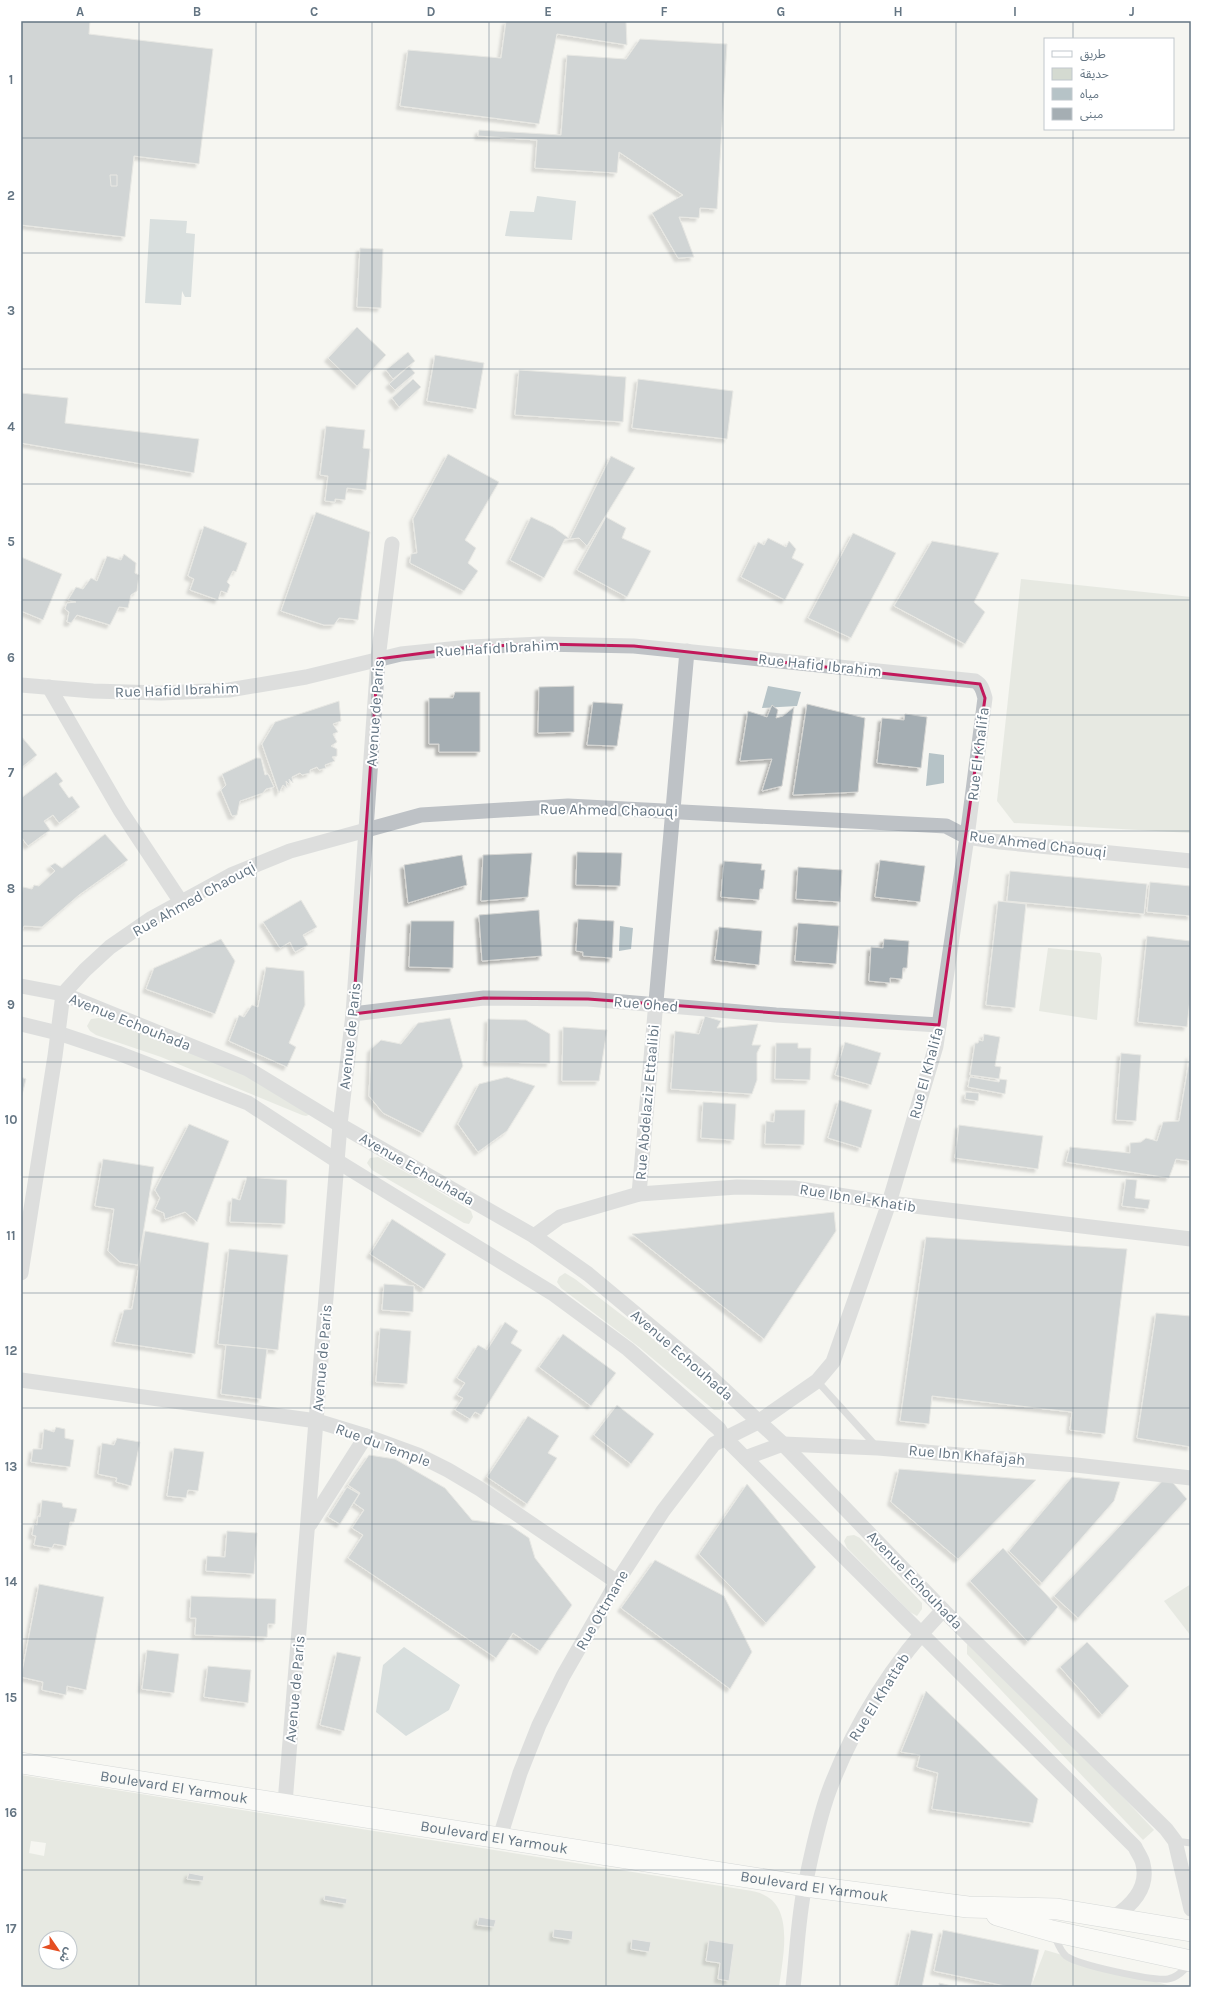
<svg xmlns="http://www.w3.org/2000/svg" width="1212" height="2008" font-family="Karla,'Noto Sans Arabic',sans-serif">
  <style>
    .green { fill: #d4dad1; fill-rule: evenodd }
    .water { fill: #b6c3c7 }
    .building { fill: #a5aeb3; stroke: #d7d7d4; filter: url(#shadow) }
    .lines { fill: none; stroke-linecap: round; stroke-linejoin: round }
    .secondary-casing { stroke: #b0b6ba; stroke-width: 22 }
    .service { stroke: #bec2c6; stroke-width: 7 }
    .minor { stroke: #bec2c6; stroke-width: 15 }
    .secondary { stroke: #fff; stroke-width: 21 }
    .marked { fill: none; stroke: #c2185b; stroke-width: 3; stroke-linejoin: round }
    .grid { fill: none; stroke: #647583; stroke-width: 1; stroke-opacity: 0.55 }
    .labels { text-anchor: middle; stroke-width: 4; stroke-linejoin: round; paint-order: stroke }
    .street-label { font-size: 15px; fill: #647583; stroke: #fff }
    .neatline { fill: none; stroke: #647583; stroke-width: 1.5 }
    .grid-label { font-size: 13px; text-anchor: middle; font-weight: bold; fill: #647583 }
  </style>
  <defs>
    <filter id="shadow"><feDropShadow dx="-3.5" dy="3.5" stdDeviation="1" flood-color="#0004"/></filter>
  </defs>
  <rect width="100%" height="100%" fill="#f5f5f1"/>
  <!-- green -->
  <g class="green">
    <polygon points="1021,579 1191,597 1191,833 1014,823 997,801"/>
    <polygon points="1048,948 1100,953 1102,958 1097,1020 1039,1011"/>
    <polygon points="99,1018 169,1042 235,1069 311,1114 306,1116 302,1115 161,1057 96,1035 90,1031 87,1026 91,1019"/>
    <polygon points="378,1157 418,1179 466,1208 471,1211 473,1217 469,1224 464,1223 372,1170 367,1163 370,1158"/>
    <polygon points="565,1273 575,1279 653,1339 691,1371 720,1397 724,1404 720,1410 714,1410 639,1347 561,1288 557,1282 559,1277"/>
    <polygon points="854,1535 860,1538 922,1603 922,1609 917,1616 910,1612 847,1548 844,1541 847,1536"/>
    <polygon points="1191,1584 1191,1636 1164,1601"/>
    <polygon points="970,1641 978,1643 1154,1830 1143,1840 967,1654 967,1645"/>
    <path d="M21 1775 746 1890C752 1891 759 1892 764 1895 795 1909 782 1961 779 1987H21ZM31 1841 46 1843 44 1856 29 1853ZM189 1873 204 1876 203 1881 188 1879ZM325 1895 346 1898V1904L324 1901ZM479 1917 495 1920 494 1927 478 1925ZM554 1929H555L573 1931 553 1937ZM46 1938H70V1962H46ZM632 1939 650 1942 649 1952 631 1949ZM709 1941 734 1944 728 1980 720 1963 706 1961Z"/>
    <polygon points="1045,1950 1174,1987 1031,1987"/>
  </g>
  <!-- water -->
  <g class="water">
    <polygon points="537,196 576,201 572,240 505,236 510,211 534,212"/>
    <polygon points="150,219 187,221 186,233 195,234 191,297 185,297 182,291 181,305 145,303"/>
    <polygon points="768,686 801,692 797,706 762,708"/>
    <polygon points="929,753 944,755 944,783 926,786"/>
    <polygon points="620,926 633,928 631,949 619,951"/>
    <polygon points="404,1647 460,1685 449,1710 406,1736 376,1712 383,1665"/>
  </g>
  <!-- building -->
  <g class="building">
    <polygon points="21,21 90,21 89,34 213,49 199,164 134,156 125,237 21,225"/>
    <polygon points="506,21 626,21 627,45 557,34 539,124 400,106 408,50 501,58"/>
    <polygon points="640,39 727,44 717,209 700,208 699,218 679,217 694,257 678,258 652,213 683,195 619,152 617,173 535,168 537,140 478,136 479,130 561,135 567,55 626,59"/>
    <polygon points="110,175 117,175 117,186 111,186"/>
    <polygon points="360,248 383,249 381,308 357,307"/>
    <polygon points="357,327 386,355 357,386 328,358"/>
    <polygon points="408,352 415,361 393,379 386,370"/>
    <polygon points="435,355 484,363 476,409 427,401"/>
    <polygon points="409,366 415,373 395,390 389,384"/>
    <polygon points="519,370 626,377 623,422 515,415"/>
    <polygon points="413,379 421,387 399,407 392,398"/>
    <polygon points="638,379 733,391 727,439 632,428"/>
    <polygon points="21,393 68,398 65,423 199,439 194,473 21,443"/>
    <polygon points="326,426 365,430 363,448 370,449 366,490 347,488 345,500 335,499 335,502 325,501 328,476 320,475"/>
    <polygon points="448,454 499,482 465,540 476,548 468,563 478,571 464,591 410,563 411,554 417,553 413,519"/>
    <polygon points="611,456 635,468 587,546 579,538 570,539"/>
    <polygon points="316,512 370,532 358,620 339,618 334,625 324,625 281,611"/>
    <polygon points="531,517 553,527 570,539 565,539 544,578 510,560"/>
    <polygon points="606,517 626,528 622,538 651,551 627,597 577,570"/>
    <polygon points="204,526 247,543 236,572 233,571 227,582 230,585 227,593 221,591 218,600 190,590 194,579 188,576"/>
    <polygon points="853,533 896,553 851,638 808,618"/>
    <polygon points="768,538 786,547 789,541 796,549 792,558 804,564 785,600 741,577 758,542 764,545"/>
    <polygon points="932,541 999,553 974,602 985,612 965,644 894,606"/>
    <polygon points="124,554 136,563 135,573 139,575 137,591 131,595 128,608 119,607 110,625 77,615 71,623 67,622 69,612 65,609 67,603 76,602 68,600 76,587 83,589 91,578 97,581 107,556 121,560"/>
    <polygon points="21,557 62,574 43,620 21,611"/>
    <polygon points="574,686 574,732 538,733 539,687"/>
    <polygon points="455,692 480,692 480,752 439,752 439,744 429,744 429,698 453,698"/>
    <polygon points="339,701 341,721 333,724 338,732 333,734 337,742 331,746 337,749 337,756 332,757 335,761 325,765 326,768 319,770 317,767 310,770 310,773 302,775 300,773 292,777 293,783 289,779 290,785 286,781 287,788 283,785 279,793 262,744 275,722"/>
    <polygon points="593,702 623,704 617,746 587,745"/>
    <polygon points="807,704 865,718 858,792 793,795"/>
    <polygon points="772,705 778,710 776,718 783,716 794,707 782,786 762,791 772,759 740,761 748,711 767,717"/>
    <polygon points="905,714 927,717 921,768 877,763 882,718 904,720"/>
    <polygon points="21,736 37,755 21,768"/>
    <polygon points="256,758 261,758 265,775 268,774 274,787 266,789 263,793 240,801 237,815 232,816 221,790 226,785 222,774"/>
    <polygon points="56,772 63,781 59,784 69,798 72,796 80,807 59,823 53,815 44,821 50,830 28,846 21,837 21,798"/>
    <polygon points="105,834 128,860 79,895 42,927 24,926 21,932 21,895 23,887 32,889 34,885 39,886 55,871 50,866 55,863 62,868"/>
    <polygon points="577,852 622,853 620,886 576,885"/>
    <polygon points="532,853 528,897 481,901 483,855"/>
    <polygon points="462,855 467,885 408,903 404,865"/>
    <polygon points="880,860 925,866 920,902 875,897"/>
    <polygon points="724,861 762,864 761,870 765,870 763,889 760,889 759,900 721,897"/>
    <polygon points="798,867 842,870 840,902 796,899"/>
    <polygon points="1010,871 1147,884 1144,914 1007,901"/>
    <polygon points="1150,882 1191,886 1191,916 1147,912"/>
    <polygon points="301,900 317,927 303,935 308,945 295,952 290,942 280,948 263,922"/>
    <polygon points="998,901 1026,904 1015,1008 986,1005"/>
    <polygon points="539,910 542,956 482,961 479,915"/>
    <polygon points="578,919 614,921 612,958 583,956 583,952 576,951"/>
    <polygon points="411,921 454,921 453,968 409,967"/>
    <polygon points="798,923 839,926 836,964 795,961"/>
    <polygon points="719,927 762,931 759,965 715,960"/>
    <polygon points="1147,936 1191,941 1191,990 1187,1027 1138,1022"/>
    <polygon points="221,939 235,961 215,1014 146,989 154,968"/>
    <polygon points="884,939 909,941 907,968 903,968 902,979 890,978 890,983 869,981 871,947 883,948"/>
    <polygon points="266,967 304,971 305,1005 289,1043 296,1047 287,1067 229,1041 239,1015 244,1017 252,1005 258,1007"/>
    <polygon points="705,1016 721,1021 717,1028 758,1024 752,1045 761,1045 757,1053 757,1080 752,1094 671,1089 675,1031 699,1034"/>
    <polygon points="450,1018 463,1066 423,1133 383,1113 369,1096 371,1049 381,1040 401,1044 418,1023"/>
    <polygon points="488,1019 526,1020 550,1034 550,1063 487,1062"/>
    <polygon points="563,1027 607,1030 599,1081 562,1081"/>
    <polygon points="984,1034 1000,1037 995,1066 1001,1067 999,1079 970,1075 975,1043 978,1043 979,1040 983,1041"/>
    <polygon points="845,1042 881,1053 871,1085 835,1075"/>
    <polygon points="776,1043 798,1043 798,1048 811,1048 810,1080 775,1079"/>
    <polygon points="1121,1053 1141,1055 1136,1121 1116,1120"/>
    <polygon points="1190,1055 1191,1161 1176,1159 1169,1178 1066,1162 1070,1147 1130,1153 1130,1143 1141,1142 1146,1138 1157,1141 1163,1122 1179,1121"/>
    <polygon points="21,1077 26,1079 21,1099"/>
    <polygon points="507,1077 535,1086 507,1131 478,1152 458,1124 479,1084"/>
    <polygon points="970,1077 999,1082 1000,1079 1007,1080 1005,1094 968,1087"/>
    <polygon points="966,1092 979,1093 978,1101 965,1099"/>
    <polygon points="839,1100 872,1110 861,1148 828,1138"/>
    <polygon points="703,1102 736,1104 734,1140 701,1138"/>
    <polygon points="775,1110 805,1110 804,1145 765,1144 766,1121 774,1122"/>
    <polygon points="189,1124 229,1141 197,1222 185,1212 165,1219 164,1213 155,1209 160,1198 155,1190"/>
    <polygon points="959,1125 1043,1136 1038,1169 955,1158"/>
    <polygon points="103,1159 154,1167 138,1265 120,1262 108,1251 114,1209 95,1206"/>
    <polygon points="247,1177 287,1180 285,1224 230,1222 232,1198 240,1200"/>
    <polygon points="1126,1179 1137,1180 1135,1198 1150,1200 1148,1209 1122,1206"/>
    <polygon points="834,1212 836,1231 764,1339 632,1234"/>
    <polygon points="392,1219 446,1254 424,1289 370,1254"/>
    <polygon points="145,1231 209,1243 195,1354 115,1342 124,1310 132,1309"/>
    <polygon points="926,1237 1127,1249 1105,1434 1070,1430 1072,1412 932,1396 929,1424 900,1421"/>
    <polygon points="229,1249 288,1255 278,1350 218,1344"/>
    <polygon points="384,1284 414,1286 413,1312 382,1310"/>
    <polygon points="1156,1313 1191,1316 1191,1447 1137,1438"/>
    <polygon points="505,1322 518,1331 511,1343 522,1350 481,1415 475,1412 470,1419 455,1410 463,1398 457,1395 465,1383 457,1378 478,1345 487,1350"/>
    <polygon points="380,1328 411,1331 407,1384 376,1382"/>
    <polygon points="563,1334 616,1373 591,1406 539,1367"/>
    <polygon points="226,1345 267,1349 261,1399 221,1394"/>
    <polygon points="617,1405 654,1434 631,1464 594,1435"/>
    <polygon points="528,1416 559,1436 548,1453 557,1458 527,1504 487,1477"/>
    <polygon points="56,1427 65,1429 65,1438 74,1440 70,1467 31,1462 33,1449 42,1449 44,1429 54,1432"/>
    <polygon points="117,1438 140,1442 131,1486 116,1482 117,1478 98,1474 102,1443 114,1445"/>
    <polygon points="174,1448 204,1452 198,1491 188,1490 186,1498 167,1496"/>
    <polygon points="369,1455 395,1459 445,1488 472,1520 510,1525 529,1538 535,1558 572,1605 540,1651 513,1633 496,1658 348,1558 363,1535 352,1528 364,1510 354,1503 360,1493 348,1485"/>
    <polygon points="899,1469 1036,1480 958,1559 891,1502"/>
    <polygon points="1167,1476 1187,1499 1078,1618 1054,1596"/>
    <polygon points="1072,1477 1120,1482 1114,1501 1042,1583 1009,1551"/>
    <polygon points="747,1484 816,1567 766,1623 699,1554"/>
    <polygon points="347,1487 359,1494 340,1524 328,1517"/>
    <polygon points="42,1500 62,1503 63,1507 77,1509 74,1522 70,1522 66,1546 54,1544 52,1548 34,1545 36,1536 32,1535 34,1524 37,1525 38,1516 40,1517"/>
    <polygon points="227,1531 257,1533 254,1574 206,1571 207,1556 225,1557"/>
    <polygon points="1003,1548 1058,1607 1028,1642 970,1581"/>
    <polygon points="655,1560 724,1596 752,1652 730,1689 621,1608"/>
    <polygon points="39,1584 104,1597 86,1690 67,1686 66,1695 42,1690 43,1682 21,1677"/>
    <polygon points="191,1596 276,1599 275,1624 268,1624 267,1637 195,1635 196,1618 190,1618"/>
    <polygon points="1087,1642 1129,1686 1102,1715 1060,1667"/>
    <polygon points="147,1650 179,1654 174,1693 142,1689"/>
    <polygon points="337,1652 361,1657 344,1731 320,1725"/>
    <polygon points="208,1666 251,1670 248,1703 204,1697"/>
    <polygon points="926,1691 1038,1799 1033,1823 932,1809 938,1773 917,1767 920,1755 901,1752"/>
    <polygon points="189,1873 204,1876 203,1881 187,1879"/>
    <polygon points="325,1895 347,1899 346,1904 324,1900"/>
    <polygon points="479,1917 496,1920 494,1927 477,1925"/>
    <polygon points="554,1929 573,1931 572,1940 553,1937"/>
    <polygon points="911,1930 933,1934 922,1987 898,1987"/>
    <polygon points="943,1930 1039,1950 1031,1987 1010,1987 934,1971"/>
    <polygon points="632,1939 651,1942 649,1952 631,1949"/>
    <polygon points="709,1940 734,1944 729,1981 718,1979 720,1963 706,1961"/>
    <polygon points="939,1983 956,1987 939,1987"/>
  </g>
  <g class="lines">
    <defs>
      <g id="secondary">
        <path id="s1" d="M21 1763 805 1886 968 1907 1057 1909 1191 1931"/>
        <polyline points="997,1915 1052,1931 1191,1961"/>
      </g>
    </defs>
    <!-- secondary casing -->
    <use href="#secondary" class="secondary-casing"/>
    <!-- service -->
    <g class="service">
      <polyline points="817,1381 876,1446"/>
      <polyline points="1175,1841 1191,1843"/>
      <path d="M1054 1935C1057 1941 1060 1951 1066 1956 1078 1965 1152 1981 1168 1979 1177 1978 1184 1970 1190 1964"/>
    </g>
    <!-- minor -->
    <g class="minor">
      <path d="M21 685 93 691 161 693 229 690 306 677 401 654 470 647 542 644 634 646 975 681C982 685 983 691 985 698L967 837 936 1046 889 1203 833 1362 817 1381 758 1422 714 1444 663 1511 617 1582 563 1676 539 1725 520 1773 500 1837"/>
      <polyline points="49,687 120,810 181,902"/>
      <polyline points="21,986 63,994 248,1069 340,1125 534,1236 588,1274 702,1369 783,1444 943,1610 1166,1829 1175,1841 1191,1909"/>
      <polyline points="353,1014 484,998 588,999 776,1015 939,1025"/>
      <path d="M21 1024 58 1033 118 1053 248 1103 337 1161 552 1293 628 1349 719 1429 724 1437 1135 1847C1137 1852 1142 1858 1143 1864 1149 1888 1132 1905 1114 1917"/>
      <polyline points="639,1194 687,651"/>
      <polyline points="534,1236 560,1217 639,1194 737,1187 794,1188 889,1203 1191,1239"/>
      <polyline points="21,1273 55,1056 63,994 85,970 110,947 152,918 231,875 290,851 421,815 568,806 946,826 967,837 1000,842 1191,861"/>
      <polyline points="21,1380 317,1421 366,1436 418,1455 448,1470 480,1489 617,1582"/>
      <polyline points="745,1458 783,1444 878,1448 1076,1465 1191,1478"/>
      <polyline points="310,1524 366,1436"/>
      <polyline points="285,1803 340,1125 353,1014 378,659 392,544"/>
      <path d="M793 1987C797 1953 798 1918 805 1885 812 1853 818 1821 829 1791 854 1724 894 1661 943 1610"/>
    </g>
    <!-- secondary -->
    <use href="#secondary" class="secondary"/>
  </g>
  <!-- marked area -->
  <path d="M0 0H1212V2008H0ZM542 644 634 646 980 684 985 698 939 1025 588 999 484 998 353 1014 378 659 470 647Z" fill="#f5f5f1" fill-opacity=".55" fill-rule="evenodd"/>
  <path class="marked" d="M542 644 634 646 980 684 985 698 939 1025 588 999 484 998 353 1014 378 659 470 647Z"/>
  <!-- grid -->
  <path class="grid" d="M139 21V1987M256 21V1987M372 21V1987M489 21V1987M606 21V1987M723 21V1987M840 21V1987M956 21V1987M1073 21V39M1073 129V1987M21 138H1191M21 253H1191M21 369H1191M21 484H1191M21 600H1191M21 715H1191M21 831H1191M21 946H1191M21 1062H1191M21 1177H1191M21 1293H1191M21 1408H1191M21 1524H1191M21 1639H1191M21 1755H1191M21 1870H1191"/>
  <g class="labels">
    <!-- street labels -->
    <g class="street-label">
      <text transform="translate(497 648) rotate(-3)" y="5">Rue Hafid Ibrahim</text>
      <text transform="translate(820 665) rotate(6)" y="5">Rue Hafid Ibrahim</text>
      <text transform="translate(177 690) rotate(-2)" y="5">Rue Hafid Ibrahim</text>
      <text transform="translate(375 713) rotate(-86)" y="5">Avenue de Paris</text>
      <text transform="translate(978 754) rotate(-83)" y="5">Rue El Khalifa</text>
      <text transform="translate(609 810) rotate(1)" y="5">Rue Ahmed Chaouqi</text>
      <text transform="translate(1038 844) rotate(7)" y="5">Rue Ahmed Chaouqi</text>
      <text transform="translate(194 899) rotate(-29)" y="5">Rue Ahmed Chaouqi</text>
      <text transform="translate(646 1004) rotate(5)" y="5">Rue Ohed</text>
      <text transform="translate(130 1022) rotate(22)" y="5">Avenue Echouhada</text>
      <text transform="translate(350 1036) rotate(-84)" y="5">Avenue de Paris</text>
      <text transform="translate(926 1073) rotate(-75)" y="5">Rue El Khalifa</text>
      <text transform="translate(647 1102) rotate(-85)" y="5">Rue Abdelaziz Ettaalibi</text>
      <text transform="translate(417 1169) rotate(30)" y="5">Avenue Echouhada</text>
      <text transform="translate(858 1198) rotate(9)" y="5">Rue Ibn el-Khatib</text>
      <text transform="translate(682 1355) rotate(41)" y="5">Avenue Echouhada</text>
      <text transform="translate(322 1358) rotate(-85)" y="5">Avenue de Paris</text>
      <text transform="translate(383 1445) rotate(20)" y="5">Rue du Temple</text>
      <text transform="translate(967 1455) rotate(5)" y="5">Rue Ibn Khafajah</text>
      <text transform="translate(915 1580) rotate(46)" y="5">Avenue Echouhada</text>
      <text transform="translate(602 1610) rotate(-60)" y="5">Rue Ottmane</text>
      <text transform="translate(295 1689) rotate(-85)" y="5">Avenue de Paris</text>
      <text transform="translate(879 1697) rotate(-58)" y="5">Rue El Khattab</text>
      <text dy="5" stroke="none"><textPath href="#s1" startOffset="155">Boulevard El Yarmouk</textPath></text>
      <text dy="5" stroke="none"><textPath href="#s1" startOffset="479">Boulevard El Yarmouk</textPath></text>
      <text dy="5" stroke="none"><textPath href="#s1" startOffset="803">Boulevard El Yarmouk</textPath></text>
    </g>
  </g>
  <!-- border -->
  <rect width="1212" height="2008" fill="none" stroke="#ffffff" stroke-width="44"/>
  <!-- legend -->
  <rect x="1044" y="38" width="130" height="92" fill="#ffffff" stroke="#c1c8cd"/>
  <rect x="1052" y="51" width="20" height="6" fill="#ffffff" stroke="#c1c8cd"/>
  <text x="1080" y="58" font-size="12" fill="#647583">طريق</text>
  <rect x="1052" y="68" width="20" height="12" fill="#d4dad1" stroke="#c1c8cd"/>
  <text x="1080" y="78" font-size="12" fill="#647583">حديقة</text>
  <rect x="1052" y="88" width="20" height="12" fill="#b6c3c7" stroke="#c1c8cd"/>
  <text x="1080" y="98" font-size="12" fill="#647583">مياه</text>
  <rect x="1052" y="108" width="20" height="12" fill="#a5aeb3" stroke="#c1c8cd"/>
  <text x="1080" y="118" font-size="12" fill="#647583">مبنى</text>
  <!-- north arrow -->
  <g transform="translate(58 1950) rotate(124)"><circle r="19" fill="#ffffff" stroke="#c1c8cd"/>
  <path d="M0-3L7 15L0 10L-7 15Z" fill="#e54e21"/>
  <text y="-6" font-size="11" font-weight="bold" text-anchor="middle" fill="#647583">ش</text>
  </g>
  <rect x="22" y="22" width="1168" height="1964" class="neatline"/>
  <g class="grid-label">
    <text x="80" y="16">A</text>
    <text x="197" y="16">B</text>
    <text x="314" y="16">C</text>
    <text x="431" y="16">D</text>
    <text x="548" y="16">E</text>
    <text x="664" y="16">F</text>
    <text x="781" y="16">G</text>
    <text x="898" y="16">H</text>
    <text x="1015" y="16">I</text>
    <text x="1132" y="16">J</text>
    <text x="11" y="84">1</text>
    <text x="11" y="200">2</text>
    <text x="11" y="315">3</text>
    <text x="11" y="431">4</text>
    <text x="11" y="546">5</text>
    <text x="11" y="662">6</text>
    <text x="11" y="777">7</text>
    <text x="11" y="893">8</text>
    <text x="11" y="1009">9</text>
    <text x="11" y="1124">10</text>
    <text x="11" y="1240">11</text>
    <text x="11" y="1355">12</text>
    <text x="11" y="1471">13</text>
    <text x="11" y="1586">14</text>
    <text x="11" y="1702">15</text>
    <text x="11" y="1817">16</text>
    <text x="11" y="1933">17</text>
  </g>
</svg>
